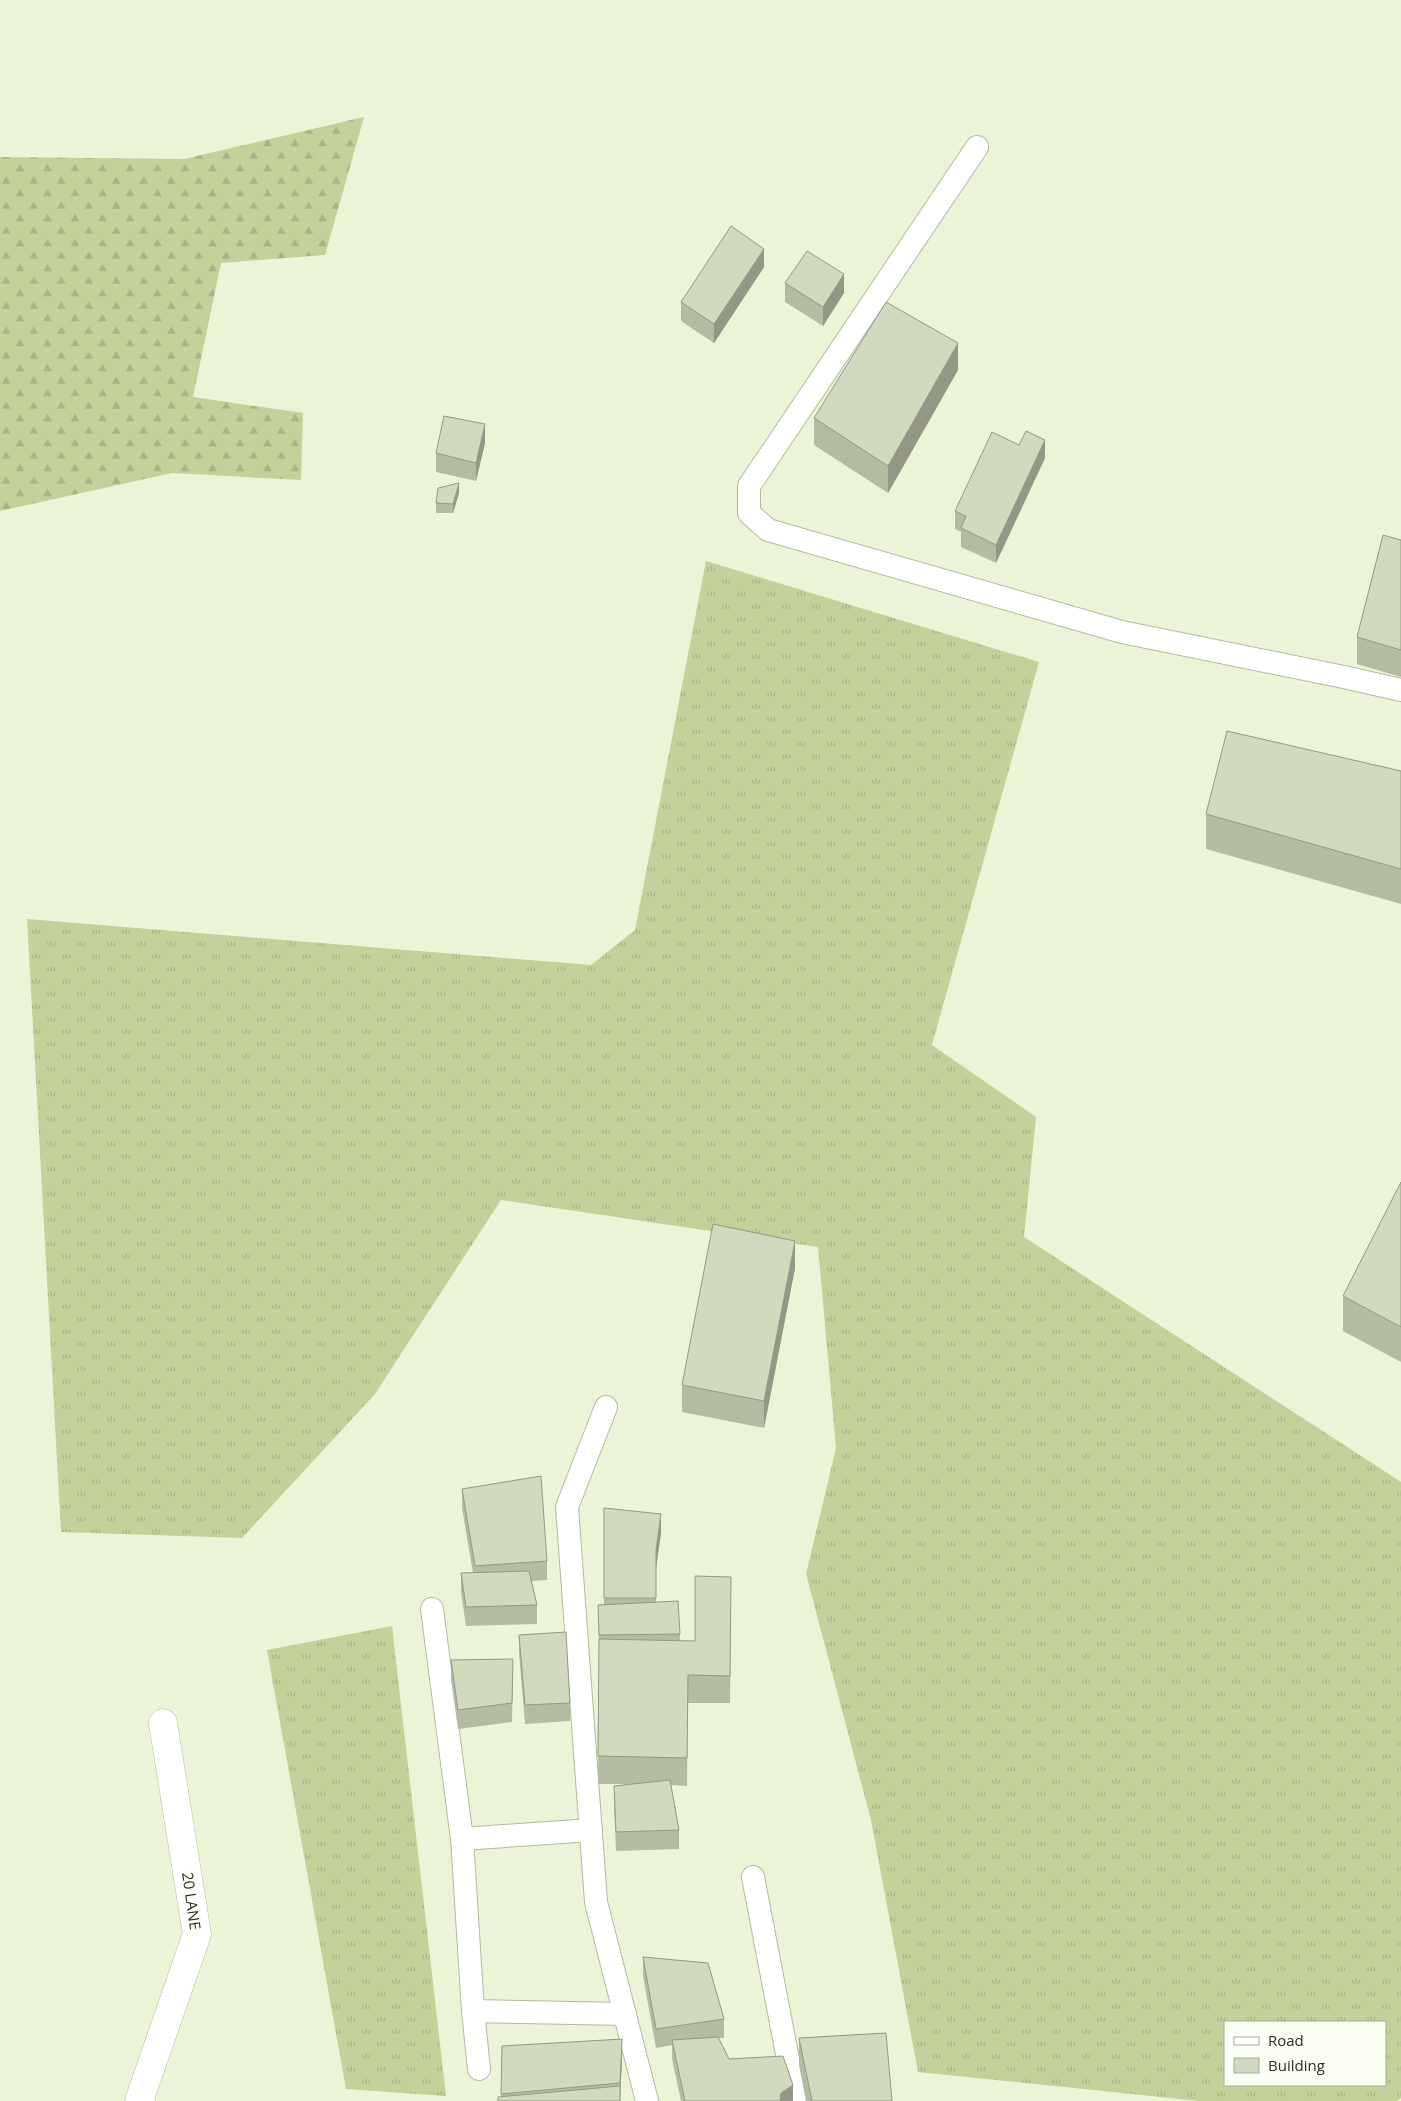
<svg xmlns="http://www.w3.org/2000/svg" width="1401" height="2101" font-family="'Open Sans',sans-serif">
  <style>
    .grass { fill: url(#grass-tufts); fill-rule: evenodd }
    .forest { fill: url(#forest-firs) }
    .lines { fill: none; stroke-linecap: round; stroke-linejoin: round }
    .service-casing { stroke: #b3baa0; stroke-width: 24 }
    .minor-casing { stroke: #b3baa0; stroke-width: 29 }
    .service { stroke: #fff; stroke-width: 22 }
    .minor { stroke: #fff; stroke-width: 28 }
    .wall { fill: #b4bba3 }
    .shaded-wall { fill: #929885 }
    .building { fill: #d1d9be; stroke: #929885 }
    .labels { text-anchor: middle; stroke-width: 5; stroke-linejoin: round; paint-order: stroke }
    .street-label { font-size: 15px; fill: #2c2e24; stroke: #fbfff3 }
  </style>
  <defs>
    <pattern id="grass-tufts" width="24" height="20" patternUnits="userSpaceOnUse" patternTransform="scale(1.25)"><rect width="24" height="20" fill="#c3d19a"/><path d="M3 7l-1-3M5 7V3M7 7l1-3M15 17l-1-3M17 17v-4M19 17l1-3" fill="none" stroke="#a8b485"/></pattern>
    <pattern id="forest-firs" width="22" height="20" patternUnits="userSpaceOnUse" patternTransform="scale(1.25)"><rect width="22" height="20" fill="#c3d19a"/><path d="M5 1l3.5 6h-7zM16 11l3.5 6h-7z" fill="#a8b485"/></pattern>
  </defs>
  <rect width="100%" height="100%" fill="#ecf4d8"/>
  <!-- grass -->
  <g class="grass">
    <path d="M706 561 1039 662 932 1045 1036 1117 1024 1237 1401 1482V2098L1397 2101H1199L918 2072 871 1820 806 1574 836 1448 818 1247 501 1200 375 1394 242 1538 61 1532 27 919 591 965 635 930ZM1225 2022H1385V2085H1225Z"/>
    <polygon points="392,1626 446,2096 346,2089 267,1650"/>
  </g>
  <!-- forest -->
  <polygon class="forest" points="364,117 325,255 221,263 193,397 303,413 301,480 172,473 0,511 0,157 184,159"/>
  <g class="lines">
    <defs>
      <g id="service">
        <polyline points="977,147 749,486 749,513 768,530 1122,632 1344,677 1401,690"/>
        <polyline points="606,1407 567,1507 596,1902 647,2101"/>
        <polyline points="432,1609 462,1839 473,2011"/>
        <polyline points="462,1839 591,1830"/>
        <polyline points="753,1877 796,2101"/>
        <polyline points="479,2069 473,2011 625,2014"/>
      </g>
      <polyline id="minor" points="139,2101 197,1934 163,1723"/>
    </defs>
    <!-- service casing -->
    <use href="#service" class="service-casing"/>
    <!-- minor casing -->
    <use href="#minor" class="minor-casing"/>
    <!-- service -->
    <use href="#service" class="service"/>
    <!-- minor -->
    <use href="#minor" class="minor"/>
  </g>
  <!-- wall -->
  <g class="wall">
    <polygon points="764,267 714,343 681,321 681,302"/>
    <polygon points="785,283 844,293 823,326 785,302"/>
    <polygon points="958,370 888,493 814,445 814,418"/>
    <polygon points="485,443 476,481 436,472 436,453"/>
    <polygon points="1045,458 996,563 961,547 961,532 955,529 955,511"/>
    <polygon points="459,493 453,513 436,513 436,503"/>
    <polygon points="1401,540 1401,677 1357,664 1357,637"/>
    <polygon points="1401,771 1401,904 1206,849 1206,814"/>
    <polygon points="1401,1182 1401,1362 1343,1331 1343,1296"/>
    <polygon points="795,1268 764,1428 682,1412 682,1385"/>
    <polygon points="462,1489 547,1561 547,1580 531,1581 537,1605 537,1624 466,1626 461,1592 461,1573 473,1573 462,1508"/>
    <polygon points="604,1508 661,1533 656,1568 656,1602 680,1634 680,1641 695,1641 731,1604 730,1703 688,1703 687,1786 671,1785 679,1830 679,1849 616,1851 614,1805 614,1786 630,1784 598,1784 599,1653 598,1605 604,1604"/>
    <polygon points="519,1635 570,1703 570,1721 525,1724 519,1653"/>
    <polygon points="451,1660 513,1678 512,1722 458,1729 451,1679"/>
    <polygon points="643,1957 724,2019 724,2038 719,2038 729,2059 793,2101 681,2101 672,2059 672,2045 656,2048 643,1976"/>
    <polygon points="799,2038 892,2101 806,2101 799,2065"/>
    <polygon points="502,2046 622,2057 620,2101 501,2097"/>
  </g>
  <!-- shaded-wall -->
  <g class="shaded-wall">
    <polygon points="764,249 764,267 714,343 714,324"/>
    <polygon points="844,274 844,293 823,326 823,307"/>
    <polygon points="958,343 958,370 888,493 888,466"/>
    <polygon points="485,424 485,443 476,481 476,463"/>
    <polygon points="1045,440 1045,458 996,563 996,545"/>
    <polygon points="459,483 459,493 453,513 453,504"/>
    <polygon points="795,1241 795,1268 764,1428 764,1401"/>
    <polygon points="661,1514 661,1533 656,1568 656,1550"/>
    <polygon points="622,2039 622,2057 620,2101 620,2083"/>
    <polygon points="793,2085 793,2101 780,2101 781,2093"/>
  </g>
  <!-- building -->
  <g class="building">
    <polygon points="731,226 764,249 714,324 681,302"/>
    <polygon points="807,251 844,274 823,307 785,283"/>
    <polygon points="886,302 958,343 888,466 814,418"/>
    <polygon points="444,416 485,424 476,463 436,453"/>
    <polygon points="1026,431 1045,440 996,545 961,528 966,516 955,511 992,432 1019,445"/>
    <polygon points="459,483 453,504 436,503 438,488"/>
    <polygon points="1383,535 1401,540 1401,650 1357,637"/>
    <polygon points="1227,731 1401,771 1401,869 1206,814"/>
    <polygon points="1401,1182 1401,1327 1343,1296"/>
    <polygon points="713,1224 795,1241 764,1401 682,1385"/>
    <polygon points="541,1476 547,1561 475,1566 462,1489"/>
    <polygon points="604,1508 661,1514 656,1550 656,1598 604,1598"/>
    <polygon points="529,1571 537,1605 466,1607 461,1573"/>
    <polygon points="695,1576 731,1577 730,1676 688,1675 687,1758 598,1756 599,1639 695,1641"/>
    <polygon points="678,1601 680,1634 599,1635 598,1605"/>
    <polygon points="566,1632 570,1703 525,1705 519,1635"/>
    <polygon points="513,1659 512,1703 458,1710 451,1660"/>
    <polygon points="670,1780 679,1830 616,1832 614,1786"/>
    <polygon points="643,1957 708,1963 724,2019 656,2029"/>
    <polygon points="886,2033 892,2101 812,2101 799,2038"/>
    <polygon points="718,2037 729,2059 783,2056 793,2085 781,2093 780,2101 685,2101 672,2040"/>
    <polygon points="622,2039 620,2083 501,2094 502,2046"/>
    <polygon points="620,2086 620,2101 498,2101 498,2097"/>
  </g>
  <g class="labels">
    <!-- street labels -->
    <g class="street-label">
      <text transform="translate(191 1901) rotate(82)" y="5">20 LANE</text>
    </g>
  </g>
  <!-- legend -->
  <rect x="1224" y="2021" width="162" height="65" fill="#fbfff3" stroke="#a8aba0"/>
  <rect x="1234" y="2037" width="25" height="8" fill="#ffffff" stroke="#a8aba0"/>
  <text x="1268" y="2046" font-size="15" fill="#2c2e24">Road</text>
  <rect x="1234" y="2058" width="25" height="15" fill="#d1d9be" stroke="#a8aba0"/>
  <text x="1268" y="2071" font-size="15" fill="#2c2e24">Building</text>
</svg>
